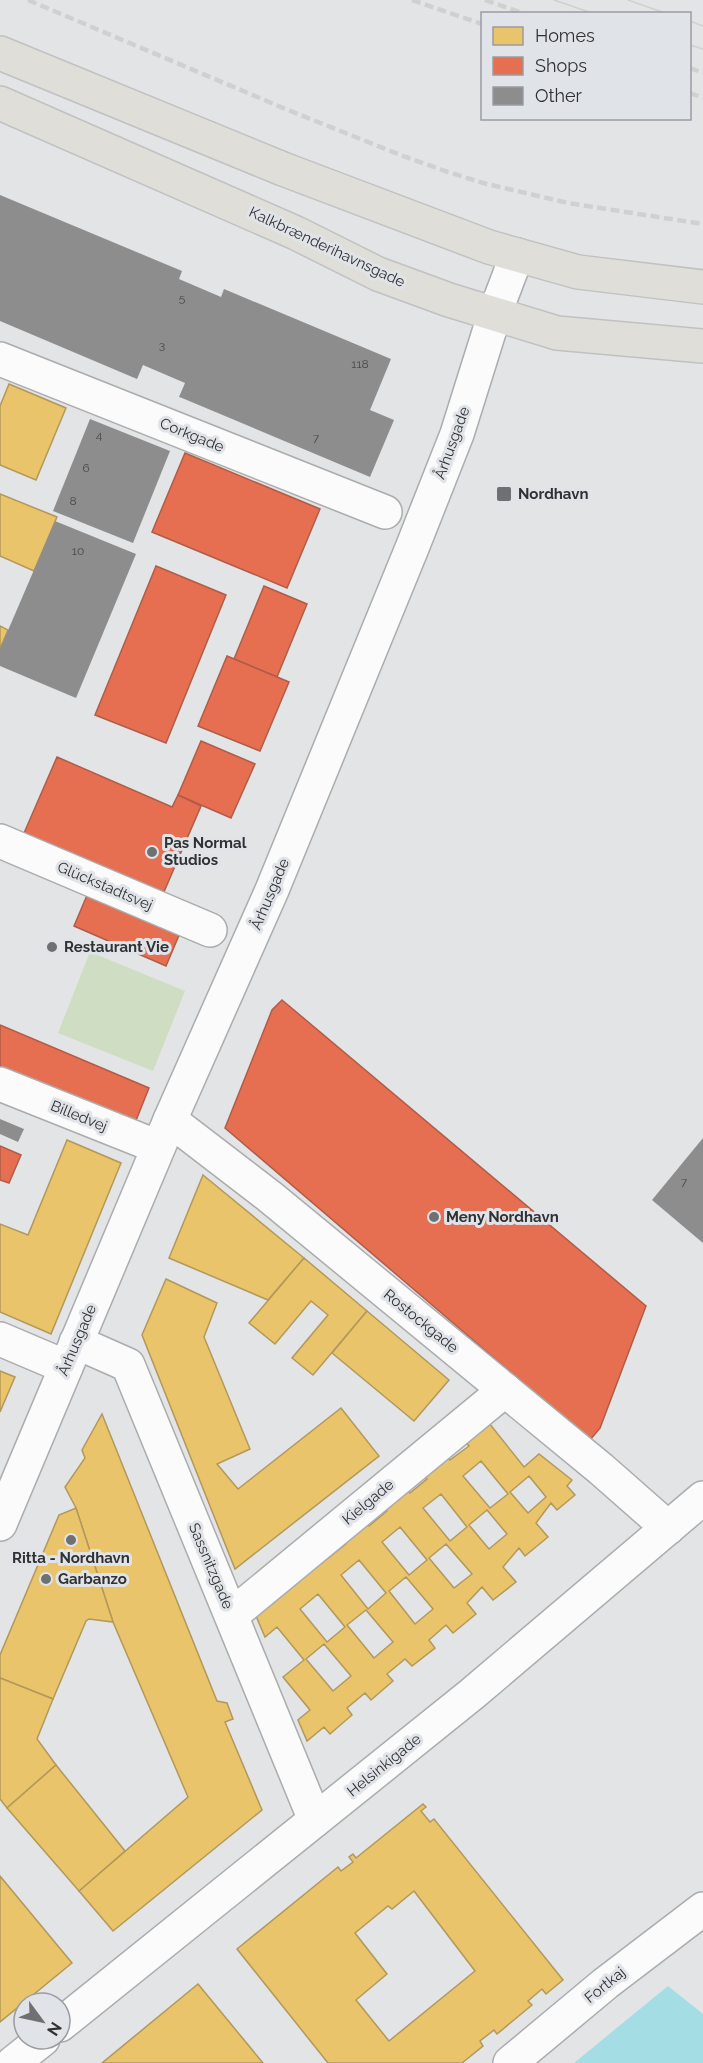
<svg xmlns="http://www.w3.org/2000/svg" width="703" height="2063" font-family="Raleway,sans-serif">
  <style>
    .green { fill: #cfddc2 }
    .water { fill: #a4dee4 }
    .pier { fill: #e2e4e6 }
    .homes { fill: #e9c46a; stroke: #b2985a; stroke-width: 1.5; fill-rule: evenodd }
    .shops { fill: #e76f51; stroke: #b05c48; stroke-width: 1.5 }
    .building { fill: #8d8d8d }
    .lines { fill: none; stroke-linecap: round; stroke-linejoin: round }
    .minor-casing { stroke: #aaacad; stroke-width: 36 }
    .major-casing { stroke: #c0c1c2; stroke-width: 36 }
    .minor { stroke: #fbfbfb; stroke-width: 33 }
    .major { stroke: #dfded8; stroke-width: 33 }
    .tram { stroke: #d0d0d1; stroke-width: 1.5 }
    .rail { stroke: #d0d0d1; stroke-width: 4.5; stroke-dasharray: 9 4.5; stroke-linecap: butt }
    .poi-dot { fill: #6e7072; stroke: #e0e3e8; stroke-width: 2 }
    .labels { text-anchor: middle; stroke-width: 6; stroke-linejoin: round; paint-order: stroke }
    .number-label { font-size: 12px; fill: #47484a }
    .street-label { font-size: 15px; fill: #303133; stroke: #e0e3e8 }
    .poi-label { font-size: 15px; font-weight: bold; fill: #303133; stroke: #e0e3e8; text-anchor: start }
  </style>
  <rect width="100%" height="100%" fill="#e2e4e6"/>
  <!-- green -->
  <polygon class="green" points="90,952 185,991 153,1071 58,1033"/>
  <!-- water -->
  <polygon class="water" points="666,1962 703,1992 703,2063 543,2063"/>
  <!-- pier -->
  <polygon class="pier" points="668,1960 703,1988 703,2014 668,1986 574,2063 542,2063"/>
  <!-- homes -->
  <g class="homes">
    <polygon points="9,384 66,408 36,480 0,465 0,406"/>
    <polygon points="0,494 57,517 34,571 0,556"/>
    <polygon points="0,626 8,630 0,649"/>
    <polygon points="67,1140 121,1163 51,1334 0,1312 0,1224 28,1235"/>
    <polygon points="203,1175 304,1258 268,1300 169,1258"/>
    <polygon points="304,1258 367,1311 313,1375 292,1358 328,1315 311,1301 275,1344 249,1323"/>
    <polygon points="166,1279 217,1303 204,1337 250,1449 217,1464 238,1489 341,1408 379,1456 235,1569 142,1335"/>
    <polygon points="367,1311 449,1380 414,1421 332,1353"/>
    <polygon points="0,1371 15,1377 0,1412"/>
    <polygon points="102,1414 217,1701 227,1703 233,1719 225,1722 262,1810 113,1931 79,1891 188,1797 113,1622 76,1508 65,1487 85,1458 82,1450"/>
    <path d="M485 1418 524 1467 539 1454 572 1480 567 1486 575 1495 557 1510 551 1503 536 1523 548 1537 525 1556 519 1548 503 1567 516 1582 493 1600 482 1587 467 1603 476 1614 453 1633 446 1625 429 1640 435 1648 412 1666 405 1659 387 1674 393 1681 371 1700 365 1693 347 1708 352 1715 330 1734 324 1727 307 1741 298 1720 310 1710 283 1677 304 1660 277 1627 265 1637 256 1616 263 1611 258 1604 280 1585 286 1592 304 1577 298 1570 321 1551 327 1559 346 1544 340 1537 363 1518 369 1526 387 1511 381 1503 404 1485 410 1493 427 1479 421 1470 444 1452 450 1460 469 1446 461 1437ZM481 1461 508 1494 490 1508 463 1476ZM529 1476 546 1497 528 1513 510 1492ZM441 1494 467 1527 450 1541 423 1508ZM487 1510 507 1534 489 1549 469 1525ZM400 1527 427 1560 409 1575 382 1542ZM446 1544 472 1574 454 1588 429 1558ZM359 1560 386 1593 368 1609 341 1575ZM406 1577 433 1609 415 1624 389 1591ZM318 1594 345 1627 327 1642 300 1609ZM366 1610 393 1642 374 1658 347 1625ZM324 1644 351 1676 333 1691 306 1659Z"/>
    <polygon points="76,1508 113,1622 89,1619 86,1621 53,1699 0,1678 0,1655 59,1515"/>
    <polygon points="0,1678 53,1699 37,1739 56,1765 7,1808 0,1799"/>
    <polygon points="56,1765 125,1851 79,1891 7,1808"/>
    <path d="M423 1804 426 1807 421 1811 430 1822 434 1819 563 1980 546 1994 542 1989 528 2001 532 2005 497 2034 494 2030 480 2041 483 2046 462 2063H328L237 1949 338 1867 341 1871 353 1862 349 1857 353 1854 356 1858ZM414 1891 475 1971 389 2041 356 2000 387 1974 355 1933 388 1906 392 1909Z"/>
    <polygon points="0,1876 72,1963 0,2022"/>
    <polygon points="198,1984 263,2063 102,2063"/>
  </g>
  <!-- shops -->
  <g class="shops">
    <polygon points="185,453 320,509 287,588 152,532"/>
    <polygon points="156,566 226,595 166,743 95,715"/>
    <polygon points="264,586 307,604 277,677 234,659"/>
    <polygon points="227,656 289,682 260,751 198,726"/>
    <polygon points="201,741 255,764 231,818 178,795"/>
    <polygon points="57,757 172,807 178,795 201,806 160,901 21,840"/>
    <polygon points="88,893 180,933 166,966 74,926"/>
    <polygon points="282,1000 646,1306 600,1428 590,1440 225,1128 272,1010"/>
    <polygon points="0,1025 149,1088 133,1128 0,1072"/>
    <polygon points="0,1146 21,1155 9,1183 0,1180"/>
  </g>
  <!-- building -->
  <g class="building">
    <polygon points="0,195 182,271 179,279 221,297 224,289 391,359 370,410 394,420 370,477 182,398 179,397 185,383 143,365 137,379 0,321"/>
    <polygon points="90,419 170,451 133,543 53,511"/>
    <polygon points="55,521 136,554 76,698 0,666 0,649"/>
    <polygon points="0,1119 24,1129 18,1142 0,1134"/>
    <polygon points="703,1138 703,1243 652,1200"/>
  </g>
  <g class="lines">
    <defs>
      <g id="minor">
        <polyline points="0,359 385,512"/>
        <polyline points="0,841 210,930"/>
        <polyline points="0,1084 158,1147"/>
        <polyline points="170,1120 269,1196 601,1469 668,1528"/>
        <polyline points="0,1339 66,1367"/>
        <polyline points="76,1342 128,1365 315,1820"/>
        <polyline points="0,1524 170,1120 272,890 412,548 457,434 495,313 517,255"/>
        <polyline points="232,1615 505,1390"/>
        <polyline points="60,2025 472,1694 703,1498"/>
        <polyline points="13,2063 43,2039"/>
        <polyline points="510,2063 606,1983 703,1909"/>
      </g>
      <g id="major">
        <polyline points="0,53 283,169 489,247 578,272 703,287"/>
        <polyline points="0,103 296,233 378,274 449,300 557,333 703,346"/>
      </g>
    </defs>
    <!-- minor casing -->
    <use href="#minor" class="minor-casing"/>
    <!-- major casing -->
    <use href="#major" class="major-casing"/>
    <!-- minor -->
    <use href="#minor" class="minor"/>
    <!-- major -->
    <use href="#major" class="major"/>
    <!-- tram -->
    <g class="tram">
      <polyline points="554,0 595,14"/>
      <polyline points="628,0 668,14"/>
      <polyline points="690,21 703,26"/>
      <polyline points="690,45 703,49"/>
    </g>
    <!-- rail -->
    <g class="rail">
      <polyline points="28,0 288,110 403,156 445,171 483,183 568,203 703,224"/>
      <polyline points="412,0 482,24"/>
      <polyline points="485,0 525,14"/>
      <polyline points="690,68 703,73"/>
      <polyline points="690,93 703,98"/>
    </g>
  </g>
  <!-- markers -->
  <g class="poi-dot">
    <rect x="496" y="486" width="16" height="16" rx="3"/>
    <circle cx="152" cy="852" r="6"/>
    <circle cx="52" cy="947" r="6"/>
    <circle cx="434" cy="1217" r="6"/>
    <circle cx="71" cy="1540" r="6"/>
    <circle cx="46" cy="1579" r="6"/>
  </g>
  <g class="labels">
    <!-- number labels -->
    <g class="number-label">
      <text x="182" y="302">5</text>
      <text x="162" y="349">3</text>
      <text x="360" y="368">118</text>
      <text x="99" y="439">4</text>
      <text x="316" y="442">7</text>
      <text x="86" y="472">6</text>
      <text x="73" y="505">8</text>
      <text x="78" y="555">10</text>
      <text x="684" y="1186">7</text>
    </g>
    <!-- street labels -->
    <g class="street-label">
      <text transform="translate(327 247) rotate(25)" y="5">Kalkbrænderihavnsgade</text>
      <text transform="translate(192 435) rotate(22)" y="5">Corkgade</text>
      <text transform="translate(452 443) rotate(-70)" y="5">Århusgade</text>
      <text transform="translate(105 886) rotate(23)" y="5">Glückstadtsvej</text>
      <text transform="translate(270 894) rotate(-67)" y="5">Århusgade</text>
      <text transform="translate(79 1116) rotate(22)" y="5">Billedvej</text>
      <text transform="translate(421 1321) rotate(39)" y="5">Rostockgade</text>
      <text transform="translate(77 1340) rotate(-67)" y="5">Århusgade</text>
      <text transform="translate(368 1502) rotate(-40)" y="5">Kielgade</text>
      <text transform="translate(211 1566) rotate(67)" y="5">Sassnitzgade</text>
      <text transform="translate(384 1765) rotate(-39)" y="5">Helsinkigade</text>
      <text transform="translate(605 1985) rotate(-39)" y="5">Fortkaj</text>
    </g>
    <!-- poi labels -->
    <g class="poi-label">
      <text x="518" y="499">Nordhavn</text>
      <text x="164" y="848">Pas Normal<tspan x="164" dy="17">Studios</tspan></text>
      <text x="64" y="952">Restaurant Vie</text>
      <text x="446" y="1222">Meny Nordhavn</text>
      <text x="71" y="1563" text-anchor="middle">Ritta - Nordhavn</text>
      <text x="58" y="1584">Garbanzo</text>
    </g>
  </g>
  <!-- legend -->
  <rect x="481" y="12" width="210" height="108" fill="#e0e3e8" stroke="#9a9ca0" stroke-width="1.5"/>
  <rect x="493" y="27" width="30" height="18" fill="#e9c46a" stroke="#9a9ca0" stroke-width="1.5"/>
  <text x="535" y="42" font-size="18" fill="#303133">Homes</text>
  <rect x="493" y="57" width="30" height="18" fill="#e76f51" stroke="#9a9ca0" stroke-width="1.5"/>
  <text x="535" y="72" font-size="18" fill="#303133">Shops</text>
  <rect x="493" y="87" width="30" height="18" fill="#8d8d8d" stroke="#9a9ca0" stroke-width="1.5"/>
  <text x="535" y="102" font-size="18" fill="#303133">Other</text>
  <!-- north arrow -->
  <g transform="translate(42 2021) rotate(123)"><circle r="28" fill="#e0e3e8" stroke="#9a9ca0" stroke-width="1.5"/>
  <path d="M0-4.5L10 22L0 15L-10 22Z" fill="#6e7072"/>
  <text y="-9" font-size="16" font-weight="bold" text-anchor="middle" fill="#303133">N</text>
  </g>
</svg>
